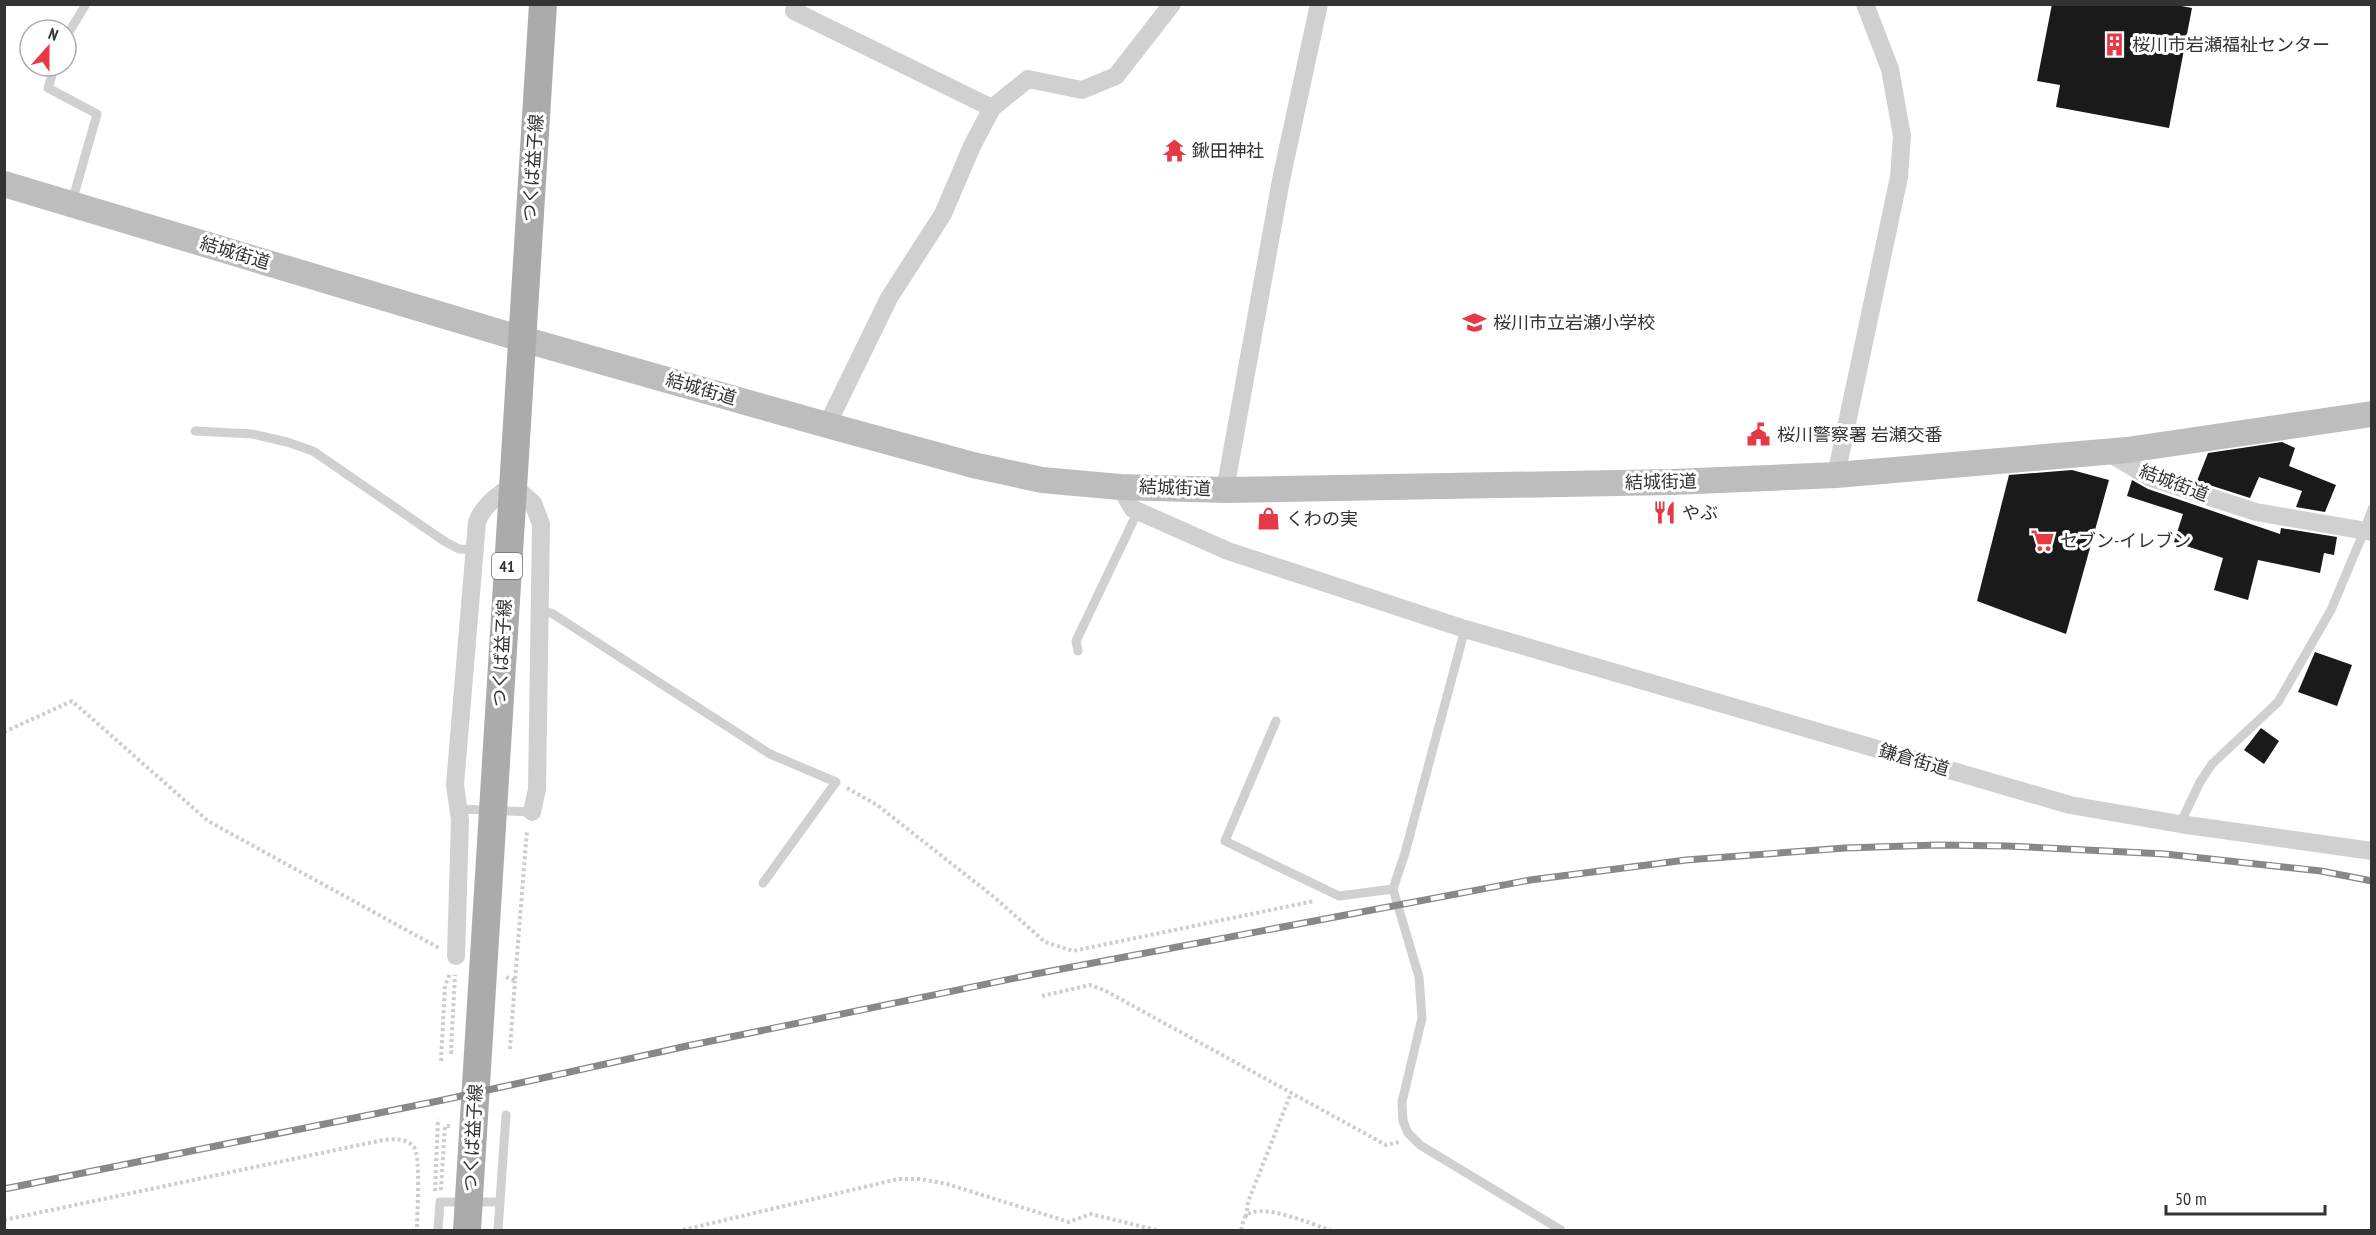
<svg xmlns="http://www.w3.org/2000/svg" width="2376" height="1235" font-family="'PT Sans Narrow','Noto Sans JP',sans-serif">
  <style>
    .building { fill: #1a1a1a }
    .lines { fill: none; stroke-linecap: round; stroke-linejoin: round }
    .path { stroke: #cdcdcd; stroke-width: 4; stroke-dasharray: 3 3; stroke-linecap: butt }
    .lane { stroke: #d0d0d0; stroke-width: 9 }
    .street { stroke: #d0d0d0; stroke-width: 18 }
    .secondary { stroke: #bdbdbd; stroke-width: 26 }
    .primary { stroke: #ababab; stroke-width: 28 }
    .rail-casing { stroke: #888; stroke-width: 7 }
    .rail { stroke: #fff; stroke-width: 4.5; stroke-dasharray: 14; stroke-linecap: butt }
    .labels { text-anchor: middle; stroke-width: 6; stroke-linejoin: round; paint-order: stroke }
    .shield { fill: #fff; stroke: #707070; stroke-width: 1.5 }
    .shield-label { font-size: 16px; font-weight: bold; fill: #333 }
    .poi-label { font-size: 18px; fill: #333; stroke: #fff; text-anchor: start }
    .street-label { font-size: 18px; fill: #333; stroke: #fff }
  </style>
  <rect width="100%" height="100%" fill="#fff"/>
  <!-- building -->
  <g class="building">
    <polygon points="2052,4 2171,4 2192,8 2169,128 2056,107 2060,85 2037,81"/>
    <polygon points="2282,442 2295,448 2289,466 2336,485 2325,512 2296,507 2302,491 2259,477 2250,498 2197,481 2208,453"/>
    <polygon points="2072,470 2109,480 2066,634 1977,601 2009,475"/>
    <polygon points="2132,480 2148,489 2280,534 2281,528 2337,537 2334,555 2324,553 2320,573 2258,560 2248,600 2214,590 2223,558 2174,542 2183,514 2127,496"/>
    <polygon points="2315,652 2352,665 2337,706 2298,692"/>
    <polygon points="2261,728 2279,741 2264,764 2244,750"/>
  </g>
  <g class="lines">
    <!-- path -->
    <g class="path">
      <polyline points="4,732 72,701 208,821 439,948"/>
      <polyline points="847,788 877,805 994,897 1045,942 1073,951 1314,901"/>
      <polyline points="506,977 515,981 527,830"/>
      <polyline points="1042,996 1090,985 1104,990 1386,1145 1399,1142"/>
      <polyline points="510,1049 515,981"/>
      <polyline points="453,1052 451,1052 455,975"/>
      <polyline points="441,1061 445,986 450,973"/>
      <polyline points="441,1190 445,1126 450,1126"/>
      <polyline points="435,1191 438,1119"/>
      <polyline points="1246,1217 1248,1202 1291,1093"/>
      <path d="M4 1220 383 1140C394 1139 407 1138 414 1147 421 1156 417 1215 417 1230"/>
      <polyline points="683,1230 898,1179 920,1179 947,1184 1069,1222 1091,1214 1156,1230"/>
      <path d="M1241 1230C1242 1227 1243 1220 1245 1217 1258 1200 1313 1225 1330 1230"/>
    </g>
    <!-- lane -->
    <g class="lane">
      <polyline points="66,37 86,4"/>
      <polyline points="55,66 48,88 97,114 72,202"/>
      <polyline points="195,431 252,434 287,442 313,451 444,541 459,549 474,550"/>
      <polyline points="540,609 553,614 770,754 836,782 763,883"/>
      <polyline points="1465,629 1405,853 1393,889 1419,977 1422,1018 1402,1102 1403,1121 1408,1133 1420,1145 1561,1230"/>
      <polyline points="1078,651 1076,641 1138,511"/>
      <polyline points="1276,721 1225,841 1339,896 1393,889"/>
      <polyline points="459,809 532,812"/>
      <polyline points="2180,824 2200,782 2212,764 2278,702 2331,610 2365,529 2372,509"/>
      <polyline points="438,1230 440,1202 500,1202"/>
      <polyline points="498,1230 506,1115"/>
    </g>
    <!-- street -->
    <g class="street">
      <polyline points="797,4 794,11 992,108"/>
      <polyline points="827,425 889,298 943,214 972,146 992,108 1028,79 1082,90 1116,76 1172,4"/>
      <polyline points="2107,452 2151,478 2256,512 2372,532"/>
      <polyline points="1836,475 1899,177 1902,136 1890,69 1865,4"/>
      <polyline points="1120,487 1133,509 1228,551 1465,629 2070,805 2180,824 2372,851"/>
      <polyline points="1225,490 1281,180 1319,4"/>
      <path d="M456 956 460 820 455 785 477 522C484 504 498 496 512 485L533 503 541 524 537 789 532 812"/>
    </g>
    <!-- secondary -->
    <polyline class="secondary" points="4,184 522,339 827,425 973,465 1042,480 1120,487 1225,490 1672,482 1836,475 2127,450 2372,414"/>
    <!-- primary -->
    <polyline class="primary" points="467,1230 543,4"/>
    <defs>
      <polyline id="rail" points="4,1189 443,1100 687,1046 1035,974 1530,880 1686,860 1845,848 1938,845 2007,846 2165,854 2321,871 2372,881"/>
    </defs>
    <!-- rail casing -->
    <use href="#rail" class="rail-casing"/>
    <!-- rail -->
    <use href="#rail" class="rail"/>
  </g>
  <!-- icons -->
  <defs>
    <symbol id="building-bare" viewBox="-9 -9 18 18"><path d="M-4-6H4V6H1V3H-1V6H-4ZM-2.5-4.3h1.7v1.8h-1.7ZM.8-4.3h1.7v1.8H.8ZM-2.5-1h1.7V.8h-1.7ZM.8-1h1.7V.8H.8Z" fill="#e63946" stroke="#fff" stroke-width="2.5" paint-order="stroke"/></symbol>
    <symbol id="temple-bare" viewBox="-9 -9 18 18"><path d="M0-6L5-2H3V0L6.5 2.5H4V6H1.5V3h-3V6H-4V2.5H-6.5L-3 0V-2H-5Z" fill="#e63946" stroke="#fff" stroke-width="2.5" paint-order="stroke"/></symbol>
    <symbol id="school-bare" viewBox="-9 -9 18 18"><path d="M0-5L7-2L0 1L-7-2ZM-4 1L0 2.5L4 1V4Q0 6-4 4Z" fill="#e63946" stroke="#fff" stroke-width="2.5" paint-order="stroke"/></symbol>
    <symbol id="civic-bare" viewBox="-9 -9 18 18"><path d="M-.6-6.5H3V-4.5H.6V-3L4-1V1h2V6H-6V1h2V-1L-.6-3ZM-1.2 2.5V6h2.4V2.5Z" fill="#e63946" stroke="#fff" stroke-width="2.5" paint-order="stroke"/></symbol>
    <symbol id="restaurant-bare" viewBox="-9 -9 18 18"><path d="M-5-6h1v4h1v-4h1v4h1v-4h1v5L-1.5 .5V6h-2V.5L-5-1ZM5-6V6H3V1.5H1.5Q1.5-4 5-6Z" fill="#e63946" stroke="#fff" stroke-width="2.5" paint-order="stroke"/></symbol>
    <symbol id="shop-bare" viewBox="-9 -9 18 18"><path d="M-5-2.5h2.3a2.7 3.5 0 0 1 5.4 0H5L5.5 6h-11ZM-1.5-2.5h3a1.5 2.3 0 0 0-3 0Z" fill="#e63946" stroke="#fff" stroke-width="2.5" paint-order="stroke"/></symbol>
    <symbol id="supermarket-bare" viewBox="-9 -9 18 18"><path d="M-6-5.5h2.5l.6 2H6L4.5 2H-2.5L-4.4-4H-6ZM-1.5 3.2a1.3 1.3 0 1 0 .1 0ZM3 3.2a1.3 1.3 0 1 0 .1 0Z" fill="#e63946" stroke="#fff" stroke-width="2.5" paint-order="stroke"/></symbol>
  </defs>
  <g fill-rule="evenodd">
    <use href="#building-bare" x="2098" y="28" width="33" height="33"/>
    <use href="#temple-bare" x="1158" y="134" width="33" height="33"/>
    <use href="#school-bare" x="1458" y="306" width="33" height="33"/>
    <use href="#civic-bare" x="1742" y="418" width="33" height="33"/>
    <use href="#restaurant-bare" x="1648" y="496" width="33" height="33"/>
    <use href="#shop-bare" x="1252" y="502" width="33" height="33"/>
    <use href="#supermarket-bare" x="2026" y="524" width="33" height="33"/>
  </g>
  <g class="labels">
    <!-- shield labels -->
    <rect class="shield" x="492" y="553" width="30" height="26" rx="4.5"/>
    <g class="shield-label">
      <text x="507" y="572">41</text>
    </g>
    <!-- poi labels -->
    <g class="poi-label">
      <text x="2132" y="51">桜川市岩瀬福祉センター</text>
      <text x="1192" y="157">鍬田神社</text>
      <text x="1493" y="329">桜川市立岩瀬小学校</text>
      <text x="1777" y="441">桜川警察署 岩瀬交番</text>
      <text x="1682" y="519">やぶ</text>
      <text x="1286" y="525">くわの実</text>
      <text x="2060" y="547">セブン-イレブン</text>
    </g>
    <!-- street labels -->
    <g class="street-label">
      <text transform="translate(533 168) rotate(-86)" y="6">つくば益子線</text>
      <text transform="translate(235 253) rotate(17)" y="6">結城街道</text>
      <text transform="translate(701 389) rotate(16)" y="6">結城街道</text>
      <text transform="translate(1661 482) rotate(-1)" y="6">結城街道</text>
      <text transform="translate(2174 483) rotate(21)" y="6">結城街道</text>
      <text transform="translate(1175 488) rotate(2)" y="6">結城街道</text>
      <text transform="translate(502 653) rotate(-87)" y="6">つくば益子線</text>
      <text transform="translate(1914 760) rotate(16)" y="6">鎌倉街道</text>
      <text transform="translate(473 1138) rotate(-87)" y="6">つくば益子線</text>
    </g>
  </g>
  <!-- border -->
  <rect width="2376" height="1235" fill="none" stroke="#333333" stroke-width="12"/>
  <!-- north arrow -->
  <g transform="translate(48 48) rotate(21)"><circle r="28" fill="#ffffff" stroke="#adadad" stroke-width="1.5"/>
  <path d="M0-4.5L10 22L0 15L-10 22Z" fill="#e63946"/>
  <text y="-9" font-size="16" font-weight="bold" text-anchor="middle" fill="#333333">N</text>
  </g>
  <!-- scale -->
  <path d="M2166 1205v9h159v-9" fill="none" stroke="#333333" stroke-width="3"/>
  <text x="2175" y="1205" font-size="18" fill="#333333" stroke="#ffffff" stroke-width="4.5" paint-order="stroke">50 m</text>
</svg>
